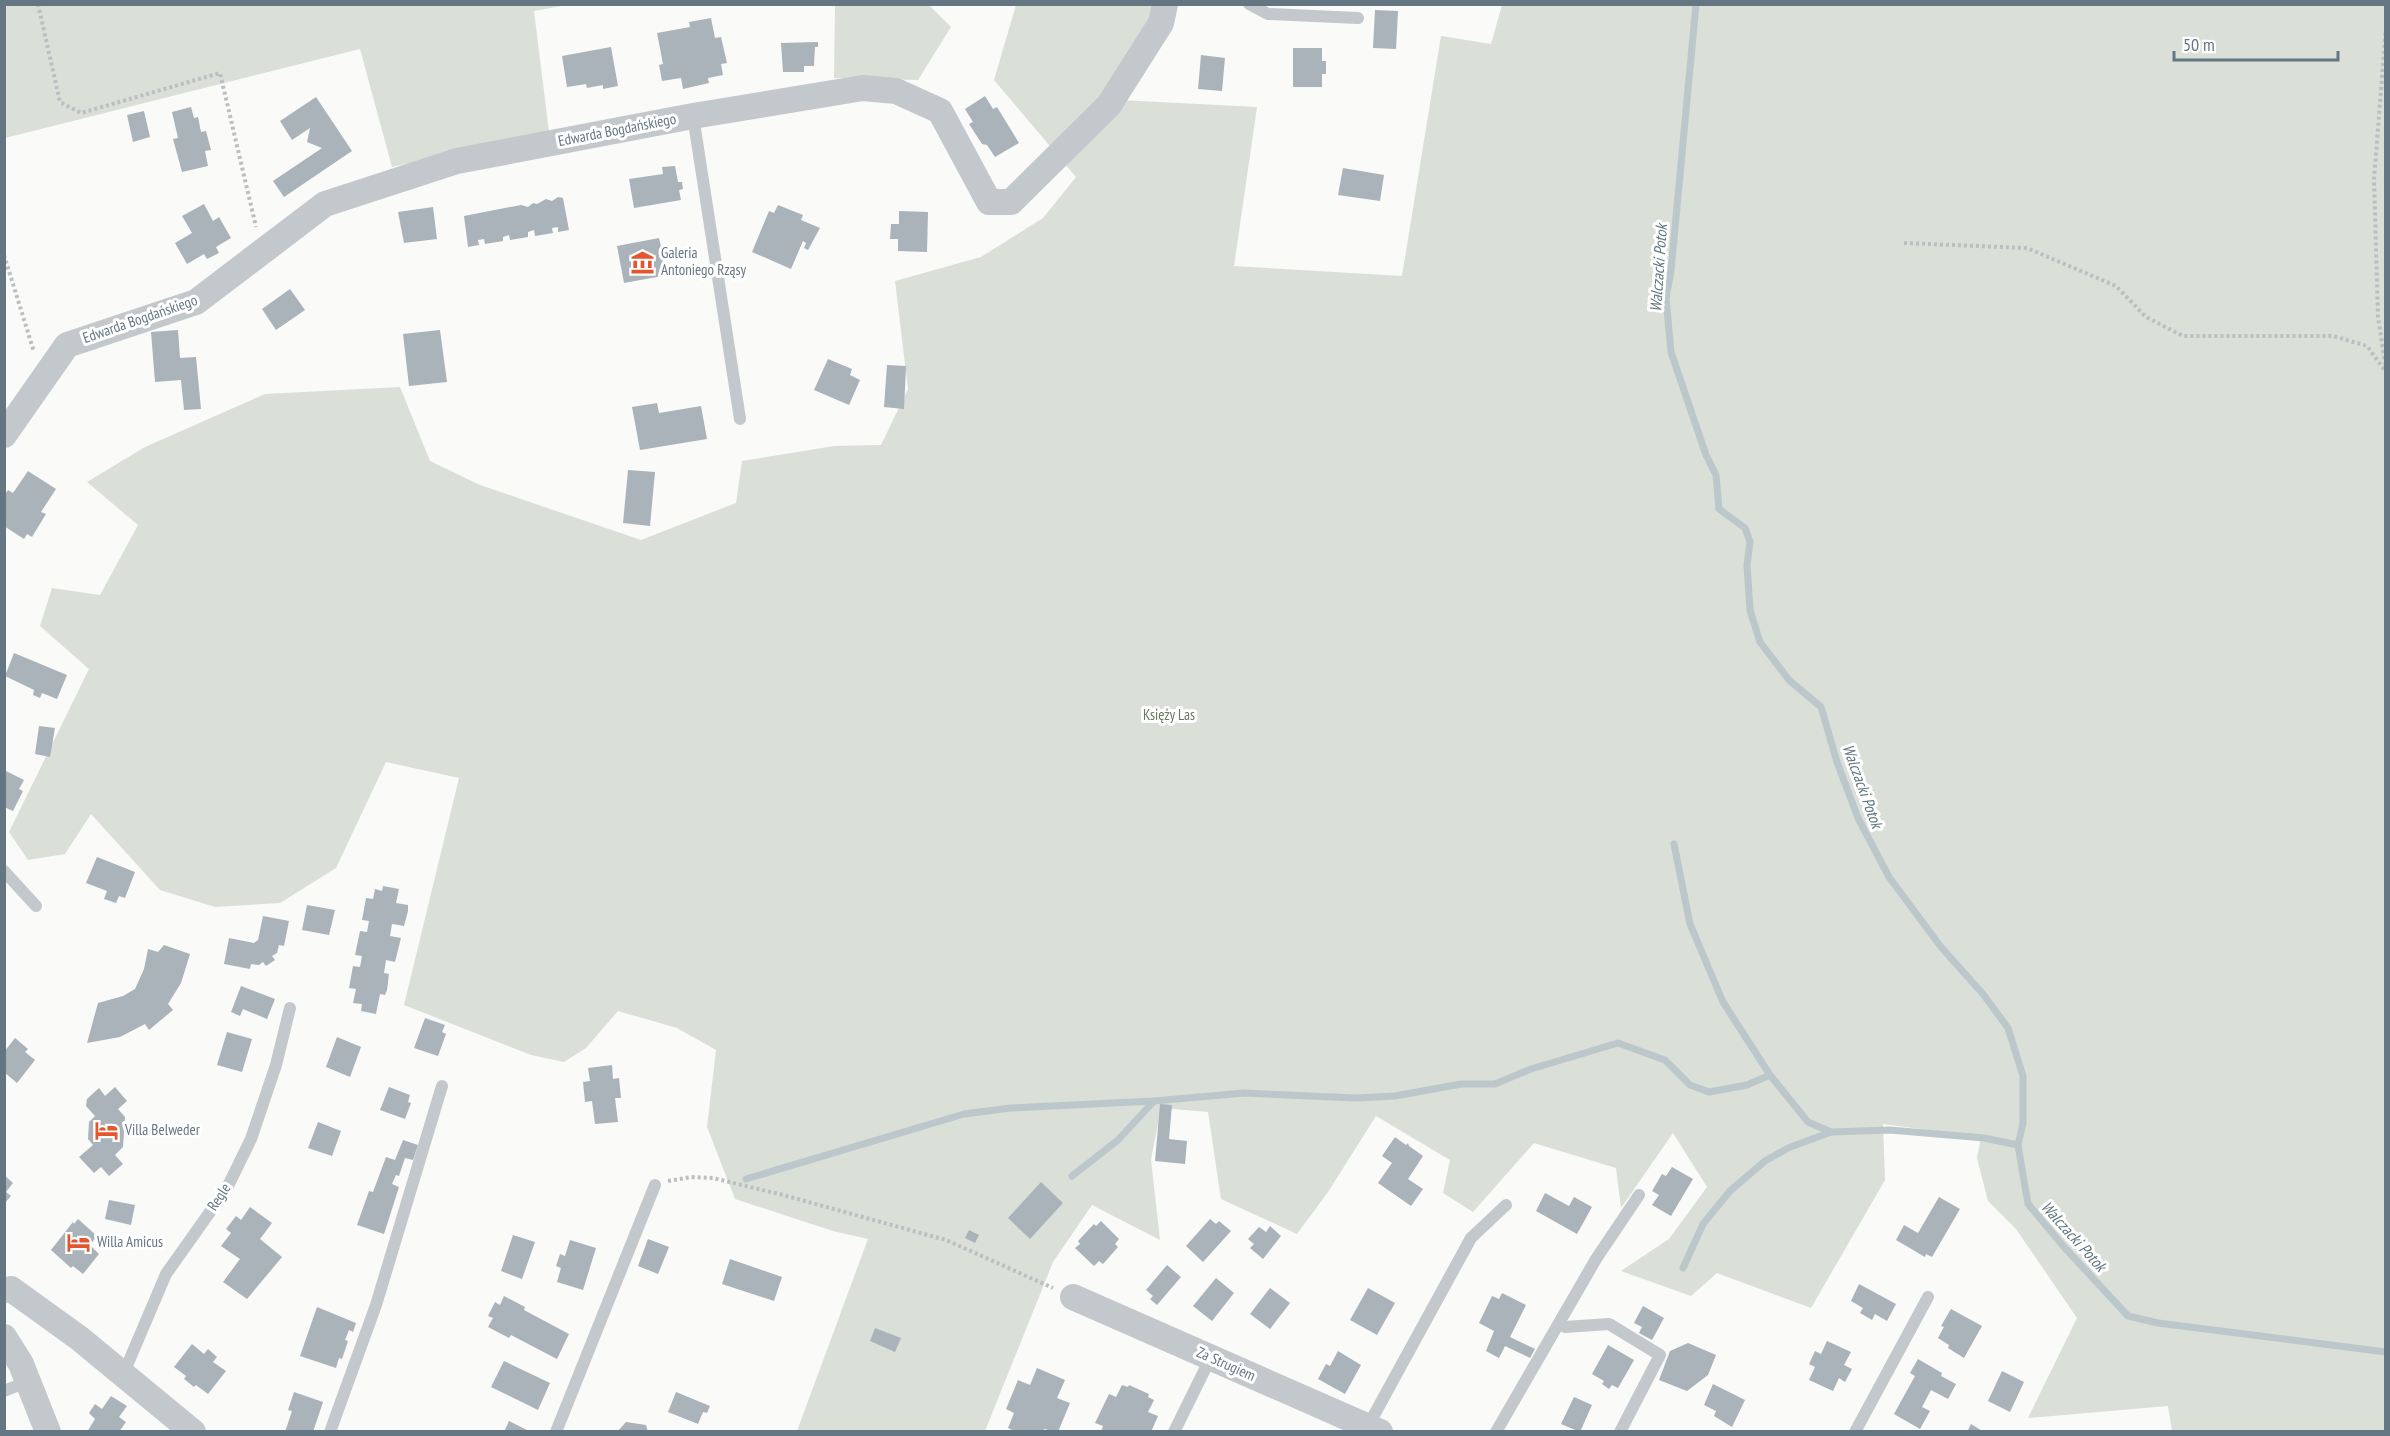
<svg xmlns="http://www.w3.org/2000/svg" width="2390" height="1436" font-family="'PT Sans Narrow',sans-serif">
  <style>
    .green { fill: #dadfd7 }
    .lines { fill: none; stroke-linecap: round; stroke-linejoin: round }
    .stream { stroke: #bbc7cb; stroke-width: 7 }
    .building { fill: #aab3b9 }
    .path { stroke: #bbbfc2; stroke-width: 4; stroke-dasharray: 3 3; stroke-linecap: butt }
    .service { stroke: #c3c8cc; stroke-width: 12 }
    .minor { stroke: #c3c8cc; stroke-width: 26 }
    .labels { text-anchor: middle; stroke-width: 6; stroke-linejoin: round; paint-order: stroke }
    .street-label { font-size: 15px; fill: #657683; stroke: #fff }
    .poi-label { font-size: 15px; fill: #657683; stroke: #fff; text-anchor: start }
    .park-label { font-size: 15px; fill: #687a64; stroke: #fff }
    .water-label { font-size: 16px; font-style: italic; fill: #60757c; stroke: #fff }
  </style>
  <rect width="100%" height="100%" fill="#fafaf8"/>
  <!-- green -->
  <g class="green">
    <polygon points="4,5 567,5 534,11 549,132 392,167 360,49 5,138"/>
    <polygon points="835,5 929,5 951,27 918,80 834,78"/>
    <polygon points="1016,5 1154,5 1152,16 1100,99 1257,107 1234,266 1402,276 1441,36 1491,44 1502,5 2385,5 2385,1431 2172,1431 2168,1406 2028,1418 2077,1318 2016,1229 1988,1201 1977,1158 1981,1137 1883,1124 1885,1180 1811,1308 1717,1273 1691,1296 1621,1271 1669,1239 1707,1187 1673,1133 1621,1208 1616,1168 1534,1143 1473,1212 1443,1193 1450,1160 1376,1116 1328,1192 1297,1234 1221,1199 1208,1112 1161,1108 1151,1160 1160,1240 1092,1205 1053,1262 985,1431 797,1431 868,1239 833,1231 735,1199 707,1127 716,1050 677,1028 618,1011 586,1048 564,1062 531,1055 404,1005 459,778 386,762 336,868 280,903 215,907 160,890 91,814 65,854 28,860 9,832 89,669 40,626 52,588 100,595 138,525 87,482 145,447 265,394 400,387 430,461 480,485 641,540 736,503 742,461 834,446 881,445 908,389 895,281 981,257 1043,218 1076,177 994,80"/>
  </g>
  <g class="lines">
    <!-- stream -->
    <g class="stream">
      <polyline points="1696,4 1671,271 1666,298 1671,352 1706,455 1716,475 1719,509 1745,528 1750,542 1747,565 1750,610 1760,642 1789,680 1821,707 1837,762 1858,818 1889,877 1941,947 1983,994 2008,1028 2023,1076 2023,1123 2018,1145 2028,1204 2065,1248 2128,1316 2158,1323 2386,1352"/>
      <polyline points="1674,844 1690,924 1723,1002 1770,1075"/>
      <polyline points="1072,1176 1118,1140 1154,1101"/>
      <polyline points="746,1179 964,1114 1011,1108 1154,1101 1244,1093 1355,1098 1395,1096 1461,1084 1495,1084 1531,1069 1618,1043 1665,1060 1690,1085 1709,1092 1747,1085 1770,1075 1808,1122 1831,1132 1890,1130 1984,1138 2018,1145"/>
      <polyline points="1683,1268 1703,1224 1730,1191 1765,1161 1788,1148 1831,1132"/>
    </g>
  </g>
  <!-- building -->
  <g class="building">
    <polygon points="1375,10 1398,11 1396,49 1373,48"/>
    <polygon points="711,18 715,38 721,37 727,63 721,64 723,75 708,78 709,83 683,89 681,78 662,81 659,65 663,64 657,33 690,27 689,22"/>
    <polygon points="818,42 818,47 815,47 814,66 804,66 804,72 783,72 781,43"/>
    <polygon points="611,47 618,86 603,89 603,85 587,88 586,84 567,87 562,56"/>
    <polygon points="1293,48 1322,48 1322,61 1326,61 1326,74 1322,74 1322,87 1293,87"/>
    <polygon points="1201,55 1225,58 1222,91 1198,89"/>
    <polygon points="985,96 993,109 997,107 1019,143 995,157 987,145 982,144 969,124 973,122 965,109"/>
    <polygon points="316,97 352,151 284,197 273,181 322,148 307,142 310,128 292,140 280,121"/>
    <polygon points="191,107 194,118 198,117 201,132 206,131 211,150 205,151 208,166 182,172 173,139 178,138 172,112"/>
    <polygon points="144,111 150,137 133,142 127,115"/>
    <polygon points="675,166 678,182 682,182 683,189 679,190 681,200 634,208 629,179 663,174 662,167"/>
    <polygon points="1343,168 1384,175 1380,201 1338,195"/>
    <polygon points="558,197 563,198 569,230 558,232 558,227 552,228 553,233 535,236 534,230 528,232 528,237 510,240 509,235 503,237 503,241 485,244 484,239 478,240 479,245 468,247 464,216 521,205 528,207 533,203 537,204 546,199 552,201"/>
    <polygon points="204,204 213,221 219,217 231,238 216,247 219,253 207,259 204,254 187,264 175,243 192,233 182,216"/>
    <polygon points="778,205 803,215 801,220 820,228 808,250 804,248 806,243 803,241 791,269 752,252 769,211 774,213"/>
    <polygon points="433,207 437,239 404,243 398,212"/>
    <polygon points="899,211 928,212 927,252 898,251 898,239 890,239 891,224 899,224"/>
    <polygon points="659,238 668,275 624,283 617,246"/>
    <polygon points="290,289 305,310 276,330 262,309"/>
    <polygon points="178,330 180,358 196,357 201,409 184,410 181,380 155,382 151,332"/>
    <polygon points="440,330 447,382 409,386 403,334"/>
    <polygon points="828,359 852,369 850,375 860,380 849,405 814,390"/>
    <polygon points="887,365 906,366 904,409 884,407"/>
    <polygon points="657,403 659,413 701,406 707,439 640,450 632,407"/>
    <polygon points="628,470 655,472 650,526 623,523"/>
    <polygon points="28,471 56,489 41,512 46,514 32,537 27,534 24,539 4,526 4,496 8,490 13,493"/>
    <polygon points="14,653 67,675 57,699 42,693 40,698 33,695 34,690 5,676"/>
    <polygon points="39,726 55,728 50,757 35,754"/>
    <polygon points="4,770 24,780 19,789 23,791 13,811 4,807"/>
    <polygon points="97,857 135,872 125,898 119,896 116,903 104,899 107,891 86,883"/>
    <polygon points="383,886 399,889 396,903 408,905 408,911 404,926 392,924 390,936 401,938 395,962 386,960 384,973 389,974 387,990 385,995 380,994 376,1014 361,1011 362,1004 353,1003 356,989 349,988 353,966 360,967 362,956 355,955 360,931 367,932 369,921 362,920 366,898 373,899 375,889 382,891"/>
    <polygon points="307,905 335,910 329,935 302,930"/>
    <polygon points="263,916 289,921 284,946 279,945 277,953 272,956 275,960 266,966 263,962 259,965 251,964 250,969 224,964 229,938 254,943 258,940"/>
    <polygon points="164,945 190,954 181,983 168,1004 173,1010 149,1030 145,1024 120,1037 87,1043 98,1003 123,996 135,989 144,969 148,949 158,952"/>
    <polygon points="241,986 275,999 267,1019 243,1009 240,1016 231,1012"/>
    <polygon points="425,1018 445,1025 442,1032 446,1034 438,1056 414,1048"/>
    <polygon points="227,1032 252,1039 242,1072 217,1065"/>
    <polygon points="337,1037 361,1047 350,1077 326,1067"/>
    <polygon points="15,1038 28,1049 25,1052 35,1060 17,1083 4,1072 4,1052"/>
    <polygon points="612,1065 613,1079 619,1078 621,1098 615,1098 618,1122 595,1124 592,1101 585,1102 583,1082 590,1081 588,1068"/>
    <polygon points="115,1087 127,1101 118,1109 125,1117 123,1147 115,1155 123,1164 109,1176 101,1167 94,1173 79,1157 93,1145 88,1139 89,1122 95,1116 86,1106 87,1099 99,1088 105,1096"/>
    <polygon points="389,1087 410,1095 408,1102 411,1103 405,1119 380,1110"/>
    <polygon points="1160,1104 1172,1105 1169,1139 1187,1141 1185,1164 1155,1161"/>
    <polygon points="318,1122 341,1131 332,1156 308,1148"/>
    <polygon points="1395,1137 1406,1145 1408,1143 1409,1146 1423,1156 1408,1179 1423,1189 1411,1206 1378,1183 1392,1163 1382,1156"/>
    <polygon points="403,1140 418,1145 413,1160 405,1158 399,1176 396,1175 392,1184 399,1187 384,1234 357,1225 369,1191 373,1192 386,1157 395,1160"/>
    <polygon points="1672,1167 1693,1179 1671,1216 1652,1205 1659,1195 1652,1191 1662,1174 1666,1176"/>
    <polygon points="4,1175 13,1183 6,1192 11,1196 4,1204"/>
    <polygon points="1041,1182 1063,1203 1030,1239 1008,1218"/>
    <polygon points="1545,1193 1569,1206 1574,1197 1592,1207 1577,1234 1536,1211"/>
    <polygon points="1939,1197 1960,1209 1932,1257 1926,1254 1925,1257 1896,1240 1904,1225 1918,1233"/>
    <polygon points="109,1200 135,1205 131,1225 105,1219"/>
    <polygon points="250,1207 272,1223 260,1239 282,1257 247,1299 223,1282 240,1259 221,1246 231,1233 226,1229 236,1216 241,1220"/>
    <polygon points="78,1219 97,1236 90,1245 99,1254 83,1274 73,1266 71,1268 51,1250 73,1222 74,1224"/>
    <polygon points="1210,1219 1216,1224 1219,1221 1231,1231 1203,1262 1186,1246"/>
    <polygon points="1101,1221 1119,1239 1115,1244 1118,1247 1103,1264 1099,1261 1094,1266 1075,1248 1080,1244 1078,1241 1094,1224 1096,1226"/>
    <polygon points="1270,1226 1281,1236 1263,1259 1250,1248 1254,1244 1248,1239 1259,1227 1266,1232"/>
    <polygon points="969,1230 979,1235 975,1243 965,1238"/>
    <polygon points="513,1235 535,1242 522,1279 501,1271"/>
    <polygon points="648,1239 669,1247 658,1274 638,1266"/>
    <polygon points="570,1240 596,1248 583,1290 557,1282 561,1268 556,1266 560,1254 565,1256"/>
    <polygon points="730,1259 782,1277 774,1301 722,1284"/>
    <polygon points="1167,1265 1181,1277 1157,1305 1150,1299 1153,1296 1146,1290"/>
    <polygon points="1216,1278 1234,1293 1212,1321 1193,1306"/>
    <polygon points="1859,1284 1896,1304 1887,1321 1875,1314 1872,1320 1860,1313 1863,1308 1851,1301"/>
    <polygon points="1270,1288 1290,1303 1270,1329 1250,1314"/>
    <polygon points="1368,1288 1395,1303 1377,1335 1350,1320"/>
    <polygon points="1502,1293 1526,1305 1510,1337 1535,1349 1530,1358 1505,1346 1499,1358 1486,1351 1494,1331 1479,1323 1492,1296 1499,1299"/>
    <polygon points="504,1296 525,1307 524,1310 569,1334 557,1359 511,1335 509,1338 488,1327 493,1318 488,1316 495,1302 500,1305"/>
    <polygon points="1643,1306 1664,1318 1652,1340 1639,1333 1642,1327 1634,1323"/>
    <polygon points="317,1307 356,1323 353,1332 349,1330 345,1340 348,1341 342,1359 339,1358 336,1368 300,1356"/>
    <polygon points="1951,1309 1982,1326 1964,1358 1948,1348 1949,1345 1938,1338 1944,1327 1941,1326"/>
    <polygon points="875,1328 901,1338 895,1352 870,1341"/>
    <polygon points="1827,1341 1851,1352 1844,1365 1852,1369 1845,1382 1839,1378 1833,1391 1809,1380 1815,1367 1809,1364 1815,1351 1821,1354"/>
    <polygon points="1688,1343 1716,1355 1708,1375 1687,1391 1659,1380 1670,1351"/>
    <polygon points="192,1344 204,1354 208,1349 217,1357 213,1362 226,1371 208,1394 196,1385 194,1387 184,1379 186,1376 174,1367"/>
    <polygon points="1608,1345 1634,1360 1618,1388 1612,1385 1609,1389 1602,1384 1604,1381 1592,1374"/>
    <polygon points="1338,1351 1361,1365 1345,1394 1318,1379 1326,1364 1330,1366"/>
    <polygon points="1918,1359 1942,1373 1941,1376 1956,1384 1948,1399 1931,1390 1922,1407 1930,1411 1920,1429 1894,1414 1915,1376 1910,1373"/>
    <polygon points="504,1361 550,1383 538,1410 491,1387"/>
    <polygon points="1037,1368 1065,1380 1057,1398 1070,1403 1058,1432 1044,1429 1043,1432 1016,1432 1008,1428 1014,1413 1006,1409 1018,1380 1030,1385"/>
    <polygon points="2002,1371 2024,1382 2010,1412 1988,1401"/>
    <polygon points="1713,1384 1745,1400 1732,1427 1714,1416 1716,1411 1704,1405"/>
    <polygon points="1122,1385 1128,1387 1129,1385 1149,1394 1148,1397 1154,1400 1148,1412 1158,1416 1151,1432 1101,1432 1103,1426 1095,1423 1109,1394 1116,1397"/>
    <polygon points="294,1392 323,1402 313,1432 285,1432 292,1411 288,1410"/>
    <polygon points="676,1392 710,1406 707,1413 703,1412 698,1424 668,1412"/>
    <polygon points="111,1396 127,1406 119,1417 126,1422 119,1432 87,1432 95,1419 89,1413 95,1404 102,1409"/>
    <polygon points="1574,1397 1592,1405 1580,1432 1561,1424"/>
    <polygon points="509,1421 531,1432 504,1432"/>
    <polygon points="626,1422 646,1425 648,1432 617,1432"/>
    <polygon points="1971,1424 1984,1432 1967,1432"/>
  </g>
  <g class="lines">
    <!-- path -->
    <g class="path">
      <polyline points="38,4 60,102 81,113 220,73 256,227"/>
      <polyline points="2386,27 2374,179 2378,317 2386,369"/>
      <polyline points="1904,243 2027,248 2116,286 2146,317 2183,336 2333,336 2367,346 2386,372"/>
      <polyline points="4,255 34,352"/>
      <polyline points="2386,476 2386,514"/>
      <polyline points="668,1181 691,1177 713,1178 783,1195 946,1240 1053,1288"/>
    </g>
    <!-- service -->
    <g class="service">
      <polyline points="1249,4 1268,14 1358,18"/>
      <polyline points="693,116 740,419"/>
      <polyline points="4,871 36,906"/>
      <polyline points="1565,1327 1609,1324 1660,1355 1620,1432"/>
      <polyline points="123,1375 166,1274 227,1188 251,1139 276,1065 290,1008"/>
      <polyline points="4,1391 29,1381"/>
      <polyline points="1368,1426 1471,1238 1506,1205"/>
      <polyline points="330,1432 376,1305 442,1086"/>
      <polyline points="556,1432 655,1185"/>
      <polyline points="1174,1432 1211,1357"/>
      <polyline points="1496,1432 1596,1259 1639,1195"/>
      <polyline points="1855,1432 1928,1297"/>
    </g>
    <!-- minor -->
    <g class="minor">
      <polyline points="4,435 67,345 196,302 325,204 457,161 693,116 863,88 896,91 940,111 989,202 1011,202 1109,105 1161,23 1165,4"/>
      <polyline points="4,1290 11,1289 79,1338 193,1432"/>
      <polyline points="1073,1297 1380,1432"/>
      <polyline points="4,1337 21,1364 48,1432"/>
    </g>
  </g>
  <!-- icons -->
  <defs>
    <symbol id="museum-bare" viewBox="-9 -9 18 18"><path d="M0-6L6-3V-2H-6V-3ZM-5-1h2V3h-2ZM-1-1h2V3h-2ZM3-1h2V3H3ZM-6 4H6V6H-6Z" fill="#e4572e" stroke="#fff" stroke-width="2.5" paint-order="stroke"/></symbol>
    <symbol id="hotel-bare" viewBox="-9 -9 18 18"><path d="M-6-4.5h1.5V1H6V5H4.5V3h-9V5H-6ZM-4 0a1.8 1.8 0 1 1 3.6 0ZM.5 0V-2.5h3Q6-2.5 6 0Z" fill="#e4572e" stroke="#fff" stroke-width="2.5" paint-order="stroke"/></symbol>
  </defs>
  <g fill-rule="evenodd">
    <use href="#museum-bare" x="626" y="246" width="33" height="33"/>
    <use href="#hotel-bare" x="90" y="1114" width="33" height="33"/>
    <use href="#hotel-bare" x="62" y="1226" width="33" height="33"/>
  </g>
  <g class="labels">
    <!-- street labels -->
    <g class="street-label">
      <text transform="translate(617 130) rotate(-11)" y="5">Edwarda Bogdańskiego</text>
      <text transform="translate(140 319) rotate(-19)" y="5">Edwarda Bogdańskiego</text>
      <text transform="translate(219 1197) rotate(-57)" y="5">Regle</text>
      <text transform="translate(1226 1364) rotate(24)" y="5">Za Strugiem</text>
    </g>
    <!-- poi labels -->
    <g class="poi-label">
      <text x="661" y="258">Galeria<tspan x="661" dy="17">Antoniego Rząsy</tspan></text>
      <text x="125" y="1135">Villa Belweder</text>
      <text x="97" y="1247">Willa Amicus</text>
    </g>
    <!-- park labels -->
    <g class="park-label">
      <text x="1169" y="720">Księży Las</text>
    </g>
    <!-- water labels -->
    <g class="water-label">
      <text transform="translate(1658 268) rotate(-86)" y="6">Walczacki Potok</text>
      <text transform="translate(1863 786) rotate(70)" y="6">Walczacki Potok</text>
      <text transform="translate(2074 1236) rotate(48)" y="6">Walczacki Potok</text>
    </g>
  </g>
  <!-- border -->
  <rect width="2390" height="1436" fill="none" stroke="#657683" stroke-width="12"/>
  <!-- scale -->
  <path d="M2174 51v9h164v-9" fill="none" stroke="#657683" stroke-width="3"/>
  <text x="2183" y="51" font-size="18" fill="#657683" stroke="#ffffff" stroke-width="4.5" paint-order="stroke">50 m</text>
</svg>
